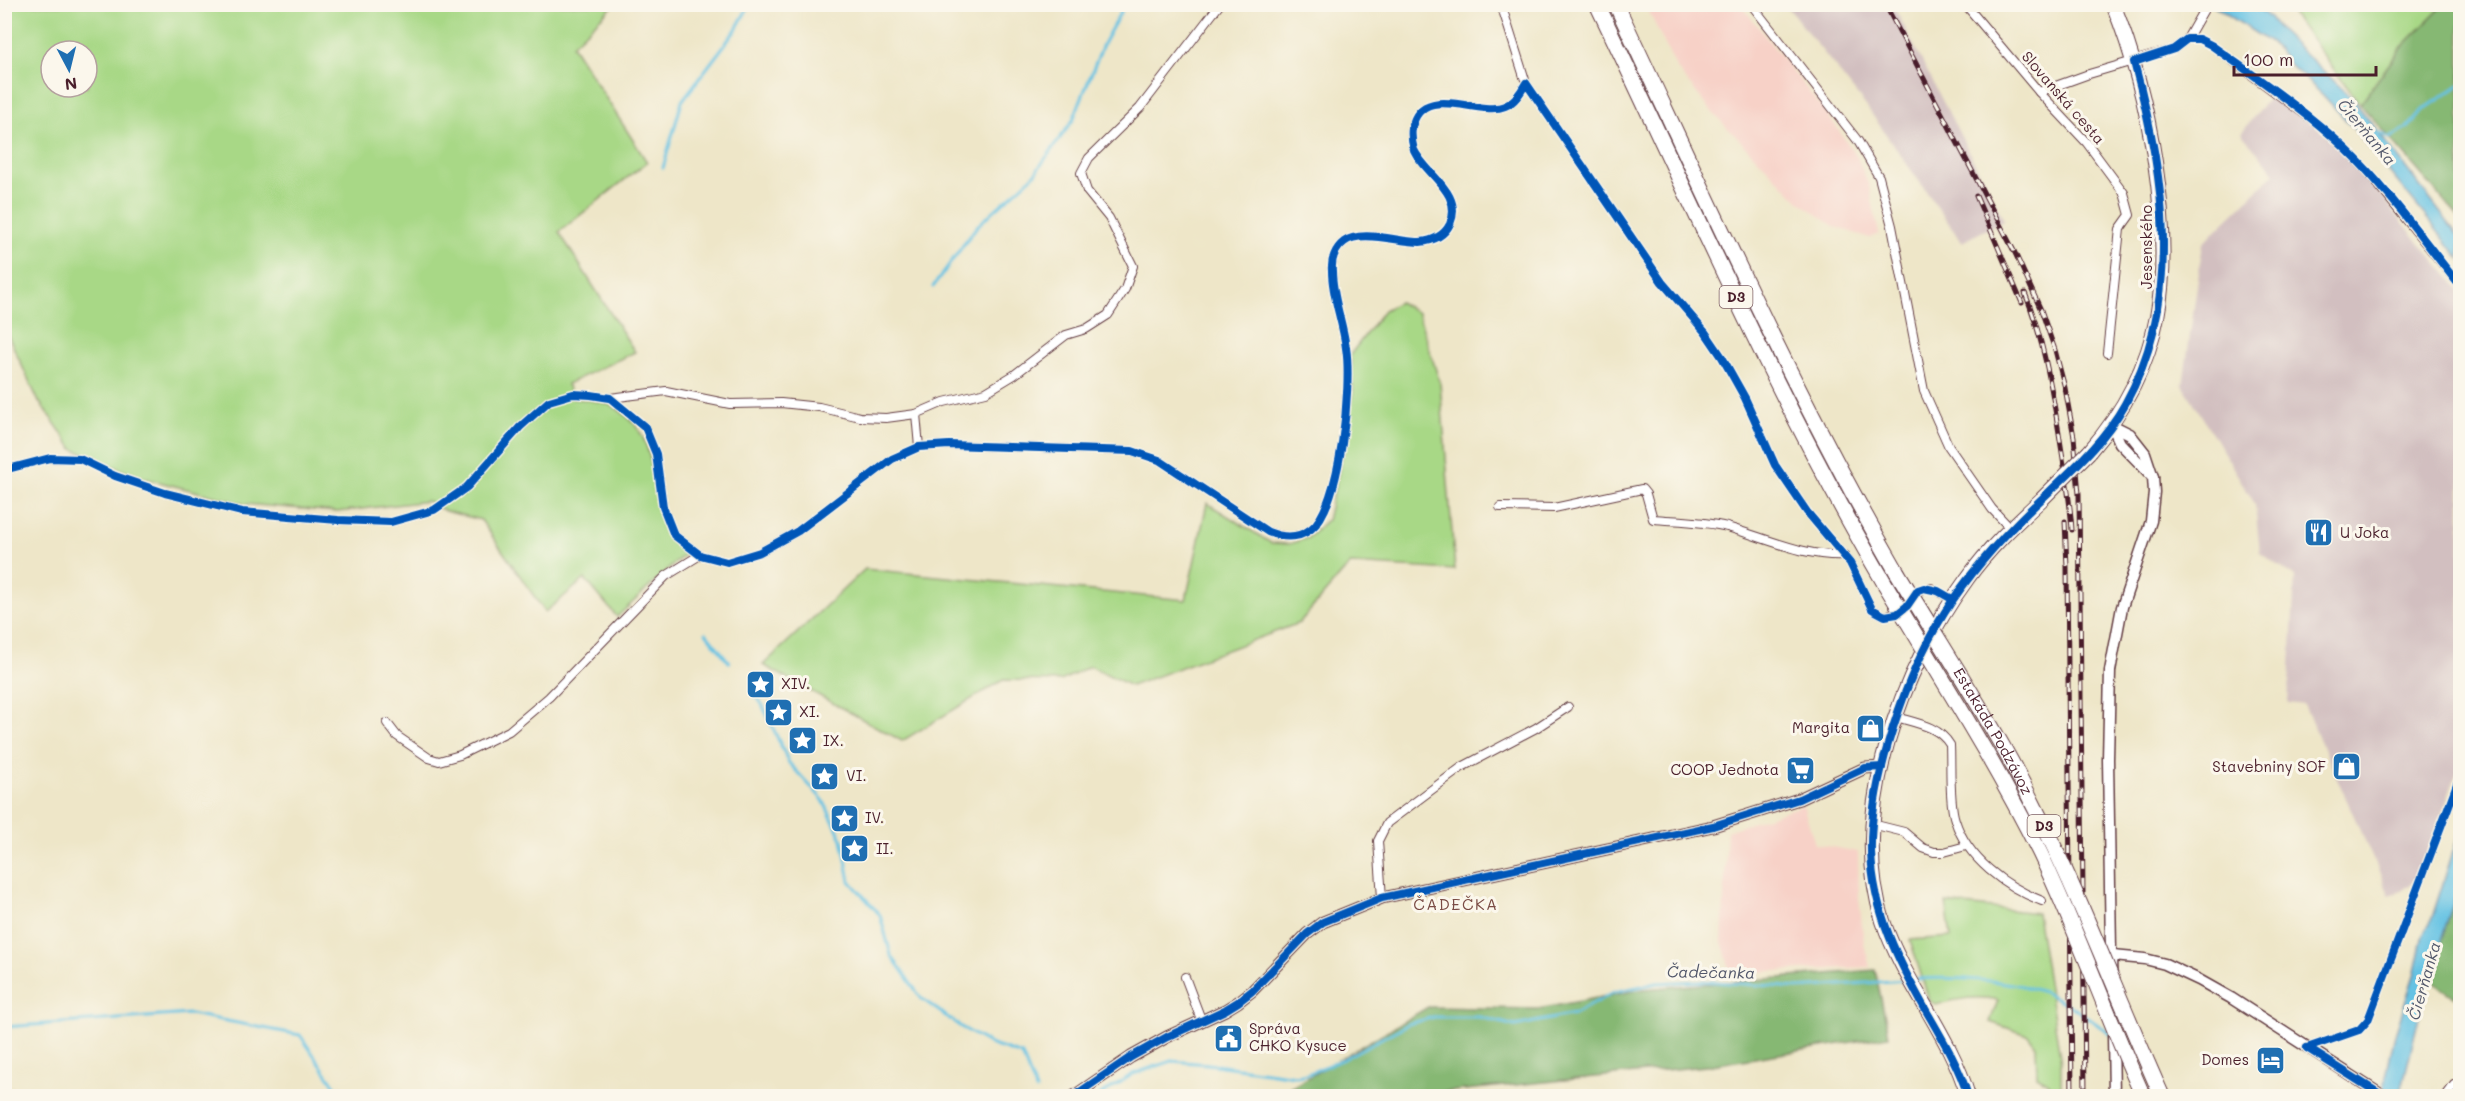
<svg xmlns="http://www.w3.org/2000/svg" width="2465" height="1101" font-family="Mali,sans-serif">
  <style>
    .built { fill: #f7d1c7 }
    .industrial { fill: #d2bfc0 }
    .green { fill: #a8d886; stroke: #797c58; stroke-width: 1.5; fill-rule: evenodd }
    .forest { fill: #86b873; stroke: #686c4f; stroke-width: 1.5 }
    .water { fill: #65c2e3; stroke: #587087; stroke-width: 1.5 }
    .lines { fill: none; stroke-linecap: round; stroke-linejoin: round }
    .stream { stroke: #65c2e3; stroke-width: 3 }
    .minor-casing { stroke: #633d43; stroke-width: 10 }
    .tertiary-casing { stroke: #633d43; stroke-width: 13 }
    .primary-casing { stroke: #633d43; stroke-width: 16 }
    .motorway-casing { stroke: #633d43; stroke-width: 17 }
    .minor { stroke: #fff; stroke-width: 8 }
    .tertiary { stroke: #fff; stroke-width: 10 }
    .primary { stroke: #fff; stroke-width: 14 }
    .motorway { stroke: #fff; stroke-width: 15 }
    .rail-casing { stroke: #4a1f2b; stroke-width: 5 }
    .rail { stroke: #fbf7ec; stroke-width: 3; stroke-dasharray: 9; stroke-linecap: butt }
    .primary-bridge-casing { stroke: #633d43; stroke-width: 16; stroke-linecap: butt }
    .motorway-bridge-casing { stroke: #633d43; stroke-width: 17; stroke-linecap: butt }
    .primary-bridge { stroke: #fff; stroke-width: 14 }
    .motorway-bridge { stroke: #fff; stroke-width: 15 }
    .cycleway-casing { stroke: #fbf7ec; stroke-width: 11 }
    .cycleway { stroke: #0057b8; stroke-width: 8 }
    .labels { text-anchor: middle; stroke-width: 6; stroke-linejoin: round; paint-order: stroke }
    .shield { fill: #fbf7ec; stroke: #7f6065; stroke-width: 1.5 }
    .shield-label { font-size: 14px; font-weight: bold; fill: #4a1f2b }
    .street-label { font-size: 15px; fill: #4a1f2b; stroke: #fbf7ec }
    .poi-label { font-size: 15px; fill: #4a1f2b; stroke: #fbf7ec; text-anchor: start }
    .water-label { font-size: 16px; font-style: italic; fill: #53586b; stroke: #fbf7ec }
    .neighbourhood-label { font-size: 16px; letter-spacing: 1.5px; fill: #7a4b44; stroke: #fbf7ec }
  </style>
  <rect width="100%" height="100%" fill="#fbf7ec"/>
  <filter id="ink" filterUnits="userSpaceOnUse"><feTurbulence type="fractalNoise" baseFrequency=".0167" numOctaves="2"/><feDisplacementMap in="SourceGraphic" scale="12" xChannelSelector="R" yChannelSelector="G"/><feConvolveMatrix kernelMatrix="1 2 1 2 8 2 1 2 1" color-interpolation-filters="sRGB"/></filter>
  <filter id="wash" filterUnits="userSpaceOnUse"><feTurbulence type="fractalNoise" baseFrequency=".008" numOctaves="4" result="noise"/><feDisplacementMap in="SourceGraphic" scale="24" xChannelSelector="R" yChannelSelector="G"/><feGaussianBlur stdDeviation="1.35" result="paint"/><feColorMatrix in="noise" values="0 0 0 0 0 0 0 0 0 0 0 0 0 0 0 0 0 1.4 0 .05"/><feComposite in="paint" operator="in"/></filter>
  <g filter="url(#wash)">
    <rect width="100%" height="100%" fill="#eee6c8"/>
    <!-- built -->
    <g class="built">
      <polygon points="1658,5 1741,5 1835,125 1857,157 1869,186 1879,234 1870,238 1835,227 1800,202 1713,113 1677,69 1649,12"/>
      <polygon points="1803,805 1815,844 1858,852 1859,898 1864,944 1870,967 1750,972 1730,970 1722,942 1727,831"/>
    </g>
    <!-- industrial -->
    <g class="industrial">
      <polygon points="1786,5 1893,5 2004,220 1962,242 1866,106"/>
      <polygon points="2273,93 2312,121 2360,168 2412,234 2460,290 2460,764 2418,878 2403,890 2390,896 2304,705 2288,703 2295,577 2260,553 2255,504 2183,385 2203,243 2275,173 2241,133"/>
    </g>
    <!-- green -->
    <g class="green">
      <path d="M5 5H614L572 45 647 162 559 232 635 352 567 384 573 398C585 400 600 400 610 405 666 433 644 491 671 536 674 542 682 547 687 552L617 617 585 579 545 612 481 520 445 511 428 501 337 512 245 504 136 476 73 449 38 400 5 329ZM51 51H87V87H51Z"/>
      <polygon points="2287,5 2444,5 2401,48 2360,104 2295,18"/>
      <polygon points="1399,302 1418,313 1440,383 1455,570 1350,564 1299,623 1131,686 1090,666 1061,681 1003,680 902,741 763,665 865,569 1186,600 1207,503 1271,543 1289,544 1308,538 1327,520 1344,447 1353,391 1350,355 1384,310"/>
      <path d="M1946 903 2037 913 2061 1063V1096H2049V1083L2037 1076 2036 1046 2028 1035 1990 1022 1998 1000C1977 995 1957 999 1936 1005L1929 1000 1910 940 1951 937Z"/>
    </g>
    <!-- forest -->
    <g class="forest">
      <polygon points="2444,5 2460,5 2460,219 2360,104 2401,48"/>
      <polygon points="2460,883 2460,988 2455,997 2428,979"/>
      <polygon points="1875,970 1889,1036 1706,1066 1444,1092 1434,1096 1280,1096 1285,1091 1428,1007 1538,1009 1644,989"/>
    </g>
    <!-- water -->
    <g class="water">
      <path d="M2213 5C2248 4 2257 0 2280 30L2352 98 2460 238V259L2361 137 2323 95 2290 65 2275 46Z"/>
      <polygon points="2460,830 2460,883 2428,979 2400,1096 2382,1096 2395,1034 2415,972 2423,934 2430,924"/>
    </g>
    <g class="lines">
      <!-- stream -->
      <g class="stream">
        <polyline points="2379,133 2390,138 2407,129 2423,110 2460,85"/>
        <polyline points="663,168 682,101 735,31 750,4"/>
        <polyline points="933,287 977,226 1033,176 1073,120 1103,44 1125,4"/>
        <polyline points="706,633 729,662"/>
        <polyline points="752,690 762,704 789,763 823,800 842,839 850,881 880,915 891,955 921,998 961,1027 992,1045 1022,1055 1036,1090"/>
        <polyline points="2455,891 2460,899"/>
        <path d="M1915 979C1953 977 2017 979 2052 996 2073 1006 2092 1020 2110 1034"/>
        <polyline points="4,1027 190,1014 300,1035 342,1096"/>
        <polyline points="2128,1046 2137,1057"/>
        <polyline points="1099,1096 1133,1074 1172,1061 1208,1064 1296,1076 1308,1074 1343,1059 1408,1024 1434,1017 1480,1017 1515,1026 1574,1014 1614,992 1657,983 1701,981 1799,988 1905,980"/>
      </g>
    </g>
  </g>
  <g filter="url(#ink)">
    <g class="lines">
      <defs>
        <g id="minor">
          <polyline points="1501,4 1526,83 1662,282 1705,332 1722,357 1745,398 1775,465 1807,512 1850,563 1872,609 1885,616 1902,610"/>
          <polyline points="1751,4 1858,141 1879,177 1892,226 1924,391 1949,447 1992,509 2011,529"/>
          <polyline points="1965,4 2039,92 2087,143 2124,193 2130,215 2120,229 2107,353"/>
          <polyline points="2187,39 2199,39 2211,45 2318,124 2347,150 2368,172 2460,286"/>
          <polyline points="2039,92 2089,74 2174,49 2187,39 2207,4"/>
          <polyline points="610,398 666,391 730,404 781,403 819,407 860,417 886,418 916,414 944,402 986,392 1014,375 1066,335 1086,329 1108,315 1125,289 1133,266 1109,218 1087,191 1081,173 1089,158 1140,108 1220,4"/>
          <polyline points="916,414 919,447"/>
          <path d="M4 470 50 458 80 459 115 476 165 493 242 512 338 520 391 522 434 510 467 487 520 427 549 401 573 394 591 395 610 398 645 427 656 454 663 507 674 535 700 555 727 562 760 552 798 531 892 459 919 447 949 445 1132 451 1159 460 1268 532C1283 538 1298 539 1311 529 1341 506 1352 384 1346 348 1343 322 1332 297 1332 271 1331 260 1335 249 1344 242 1360 229 1399 242 1420 242 1433 241 1444 236 1450 224 1464 193 1425 174 1414 150 1412 143 1411 135 1412 128 1421 81 1479 117 1505 106 1515 102 1521 92 1526 83"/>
          <path d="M1500 507 1554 508 1642 489 1646 494 1653 519C1678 521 1703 521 1727 527 1766 538 1804 557 1845 555"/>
          <polyline points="1912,598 1918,590 1931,588 1952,599"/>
          <path d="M1896 717C1916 723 1939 726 1950 745 1951 765 1949 803 1955 820 1967 859 2006 887 2042 901"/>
          <polyline points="387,723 397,736 429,758 439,761 460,755 509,731 549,697 666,576 700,555"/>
          <polyline points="1872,824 1904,832 1923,848 1934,852 1944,852 1966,846"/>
          <polyline points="1382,898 1378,841 1387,823 1462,767 1536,728 1568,707"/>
          <polyline points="1185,977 1202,1022"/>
          <polyline points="2307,1048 2359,1030 2368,1020 2460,776"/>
          <polyline points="2446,1096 2454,1085 2460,1081"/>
        </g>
        <g id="tertiary">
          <polyline points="2112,425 2130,434 2145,453 2153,477 2154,492 2151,521 2122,607 2110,671 2108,759 2112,1015"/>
          <polyline points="2112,425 2120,443 2153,477"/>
          <polyline points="2113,956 2145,959 2165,964 2199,980 2231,998 2383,1096"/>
          <polyline points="2113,1034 2114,1096"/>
          <polyline points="1074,1096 1131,1057 1167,1037 1225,1010 1238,1002 1252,991 1307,934 1323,922 1382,898 1713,826 1799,799 1865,768 1882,767"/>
        </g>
        <g id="primary">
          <path d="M2089 452C2166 363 2172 274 2155 162 2147 108 2134 56 2113 4"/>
          <path d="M1968 1096C1950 1034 1904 983 1883 921 1848 812 1902 667 1967 579 1988 549 2015 524 2042 499"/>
        </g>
        <g id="motorway">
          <path d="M1597 4C1691 199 1776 398 1885 584"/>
          <path d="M1616 4C1706 195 1791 389 1897 572"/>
        </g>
      </defs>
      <!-- minor casing -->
      <use href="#minor" class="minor-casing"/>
      <!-- tertiary casing -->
      <use href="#tertiary" class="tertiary-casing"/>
      <!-- primary casing -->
      <use href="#primary" class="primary-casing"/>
      <!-- motorway casing -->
      <use href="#motorway" class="motorway-casing"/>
      <!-- minor -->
      <use href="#minor" class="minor"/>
      <!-- tertiary -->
      <use href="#tertiary" class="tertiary"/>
      <!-- primary -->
      <use href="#primary" class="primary"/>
      <!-- motorway -->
      <use href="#motorway" class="motorway"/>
      <defs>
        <g id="rail">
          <polyline points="1885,4 2015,253 2041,310 2055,350 2065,388 2074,437 2079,494 2085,1096"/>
          <polyline points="1976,196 2022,303"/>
          <path d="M2025 293C2043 338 2051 385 2059 433 2064 466 2070 498 2072 530"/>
          <polyline points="2065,521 2067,567 2072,1096"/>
        </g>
      </defs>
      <!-- rail casing -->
      <use href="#rail" class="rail-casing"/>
      <!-- rail -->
      <use href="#rail" class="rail"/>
      <defs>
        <polyline id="primary-bridge" points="2042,499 2089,452"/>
        <g id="motorway-bridge">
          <path id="s1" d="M1897 572C1944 650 1995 726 2035 808 2083 902 2119 1001 2162 1096"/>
          <path d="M1885 584C1938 673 1994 760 2040 853 2078 932 2107 1016 2143 1096"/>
        </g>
      </defs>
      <!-- primary-bridge casing -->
      <use href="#primary-bridge" class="primary-bridge-casing"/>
      <!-- motorway-bridge casing -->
      <use href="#motorway-bridge" class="motorway-bridge-casing"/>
      <!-- primary-bridge -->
      <use href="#primary-bridge" class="primary-bridge"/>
      <!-- motorway-bridge -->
      <use href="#motorway-bridge" class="motorway-bridge"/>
      <defs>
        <g id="cycleway">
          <path d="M4 470 50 458 80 459 115 476 165 493 242 512 338 520 391 522 434 510 467 487 520 427 549 401 573 394 591 395 610 398 645 427 656 454 663 507 674 535 700 555 727 562 760 552 798 531 892 459 919 447 949 445 1132 451 1159 460 1268 532C1283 538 1298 539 1311 529 1341 506 1352 384 1346 348 1343 322 1332 297 1332 271 1331 260 1335 249 1344 242 1360 229 1399 242 1420 242 1433 241 1444 236 1450 224 1464 193 1425 174 1414 150 1412 143 1411 135 1412 128 1421 81 1479 117 1505 106 1515 102 1521 92 1526 83L1662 282 1705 332 1722 357 1745 398 1775 465 1807 512 1850 563 1872 609 1885 616 1897 614 1907 606 1918 590 1924 588 1938 591 1952 599"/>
          <polyline points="2307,1048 2359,1030 2368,1020 2460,776"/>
          <polyline points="2307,1048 2383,1096"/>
          <polyline points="1074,1096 1131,1057 1167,1037 1225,1010 1238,1002 1252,991 1307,934 1323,922 1382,898 1713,826 1799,799 1865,768 1882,767"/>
          <path d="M1968 1096C1959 1067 1943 1040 1928 1014 1899 963 1873 912 1871 852 1870 816 1878 779 1888 744 1915 652 1949 592 2017 523 2054 485 2099 451 2125 404 2184 298 2164 173 2134 62L2174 49 2187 39H2199L2211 45C2257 78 2305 110 2346 149 2389 190 2423 240 2460 286"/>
        </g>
      </defs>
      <!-- cycleway casing -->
      <use href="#cycleway" class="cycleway-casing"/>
      <!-- cycleway -->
      <use href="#cycleway" class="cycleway"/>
    </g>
  </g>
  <!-- icons -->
  <defs>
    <symbol id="restaurant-square" viewBox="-11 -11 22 22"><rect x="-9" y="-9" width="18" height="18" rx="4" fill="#1f6fb2" stroke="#fbf7ec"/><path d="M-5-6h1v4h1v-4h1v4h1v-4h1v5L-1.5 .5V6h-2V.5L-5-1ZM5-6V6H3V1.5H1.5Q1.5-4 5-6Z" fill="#fff"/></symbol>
    <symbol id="sight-square" viewBox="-11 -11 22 22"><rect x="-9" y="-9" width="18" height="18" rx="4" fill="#1f6fb2" stroke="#fbf7ec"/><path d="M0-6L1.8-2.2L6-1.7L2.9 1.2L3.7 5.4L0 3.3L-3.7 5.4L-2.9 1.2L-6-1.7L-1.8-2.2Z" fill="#fff"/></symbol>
    <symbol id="shop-square" viewBox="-11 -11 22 22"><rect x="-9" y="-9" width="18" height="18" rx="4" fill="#1f6fb2" stroke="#fbf7ec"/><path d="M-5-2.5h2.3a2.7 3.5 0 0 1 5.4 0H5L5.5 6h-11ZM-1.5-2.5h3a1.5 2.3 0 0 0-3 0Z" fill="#fff"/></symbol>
    <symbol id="supermarket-square" viewBox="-11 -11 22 22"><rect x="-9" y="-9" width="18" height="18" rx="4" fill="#1f6fb2" stroke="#fbf7ec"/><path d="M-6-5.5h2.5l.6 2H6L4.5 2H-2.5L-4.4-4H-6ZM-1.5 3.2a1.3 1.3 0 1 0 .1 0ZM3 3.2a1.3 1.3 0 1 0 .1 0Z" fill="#fff"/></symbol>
    <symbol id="civic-square" viewBox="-11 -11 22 22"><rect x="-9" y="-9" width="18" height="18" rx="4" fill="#1f6fb2" stroke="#fbf7ec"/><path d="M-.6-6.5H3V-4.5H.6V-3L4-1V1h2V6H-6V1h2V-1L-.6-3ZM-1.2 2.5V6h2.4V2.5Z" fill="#fff"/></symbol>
    <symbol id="hotel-square" viewBox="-11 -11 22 22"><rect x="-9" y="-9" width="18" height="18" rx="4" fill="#1f6fb2" stroke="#fbf7ec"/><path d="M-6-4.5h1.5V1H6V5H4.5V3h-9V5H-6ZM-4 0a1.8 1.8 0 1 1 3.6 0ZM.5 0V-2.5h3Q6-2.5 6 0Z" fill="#fff"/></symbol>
  </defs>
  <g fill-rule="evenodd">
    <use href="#restaurant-square" x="2302" y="516" width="33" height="33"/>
    <use href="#sight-square" x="744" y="668" width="33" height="33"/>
    <use href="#sight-square" x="762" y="696" width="33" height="33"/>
    <use href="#shop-square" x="1854" y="712" width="33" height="33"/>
    <use href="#sight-square" x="786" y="724" width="33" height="33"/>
    <use href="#shop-square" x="2330" y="750" width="33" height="33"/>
    <use href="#supermarket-square" x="1784" y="754" width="33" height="33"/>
    <use href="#sight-square" x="808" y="760" width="33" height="33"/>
    <use href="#sight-square" x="828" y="802" width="33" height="33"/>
    <use href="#sight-square" x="838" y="832" width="33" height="33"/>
    <use href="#civic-square" x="1212" y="1022" width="33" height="33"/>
    <use href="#hotel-square" x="2254" y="1044" width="33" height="33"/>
  </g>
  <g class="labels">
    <!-- shield labels -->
    <g class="shield">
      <rect x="1719.5" y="286" width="33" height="22" rx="4.5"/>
      <rect x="2027.5" y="815" width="33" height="22" rx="4.5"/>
    </g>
    <g class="shield-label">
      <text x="1736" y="302">D3</text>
      <text x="2044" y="831">D3</text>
    </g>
    <!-- street labels -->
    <g class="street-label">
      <text transform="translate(2063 98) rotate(49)" y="5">Slovanská cesta</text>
      <text transform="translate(2147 247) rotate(-90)" y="5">Jesenského</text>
      <text dy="5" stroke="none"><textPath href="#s1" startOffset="186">Estakáda Podzávoz</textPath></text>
    </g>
    <!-- poi labels -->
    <g class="poi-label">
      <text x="2340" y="538">U Joka</text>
      <text x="781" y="689">XIV.</text>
      <text x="799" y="717">XI.</text>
      <text x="1850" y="733" text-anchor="end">Margita</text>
      <text x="823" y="746">IX.</text>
      <text x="2326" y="772" text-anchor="end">Stavebniny SOF</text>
      <text x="1779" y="775" text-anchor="end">COOP Jednota</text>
      <text x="846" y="781">VI.</text>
      <text x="865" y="823">IV.</text>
      <text x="876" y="854">II.</text>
      <text x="1249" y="1034">Správa<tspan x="1249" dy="17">CHKO Kysuce</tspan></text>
      <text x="2249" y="1065" text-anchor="end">Domes</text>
    </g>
    <!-- water labels -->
    <g class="water-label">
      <text transform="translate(2367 132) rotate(50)" y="6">Čierňanka</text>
      <text transform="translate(1711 972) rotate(1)" y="6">Čadečanka</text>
      <text transform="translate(2424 981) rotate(-74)" y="6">Čierňanka</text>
    </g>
    <!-- neighbourhood labels -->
    <g class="neighbourhood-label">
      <text x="1456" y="910">ČADEČKA</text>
    </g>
  </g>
  <!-- margin -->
  <rect width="2465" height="1101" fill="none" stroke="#fbf7ec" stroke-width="24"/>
  <!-- north arrow -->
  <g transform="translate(69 69) rotate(173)"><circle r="28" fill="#fbf7ec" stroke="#b4a19f" stroke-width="1.5"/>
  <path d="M0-4.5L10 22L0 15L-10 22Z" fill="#1f6fb2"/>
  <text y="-9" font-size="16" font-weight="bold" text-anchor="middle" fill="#4a1f2b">N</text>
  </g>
  <!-- scale -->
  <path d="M2234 66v9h142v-9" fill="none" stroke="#4a1f2b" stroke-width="3"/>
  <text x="2243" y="66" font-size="18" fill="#4a1f2b" stroke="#fbf7ec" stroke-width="4.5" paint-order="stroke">100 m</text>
</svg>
